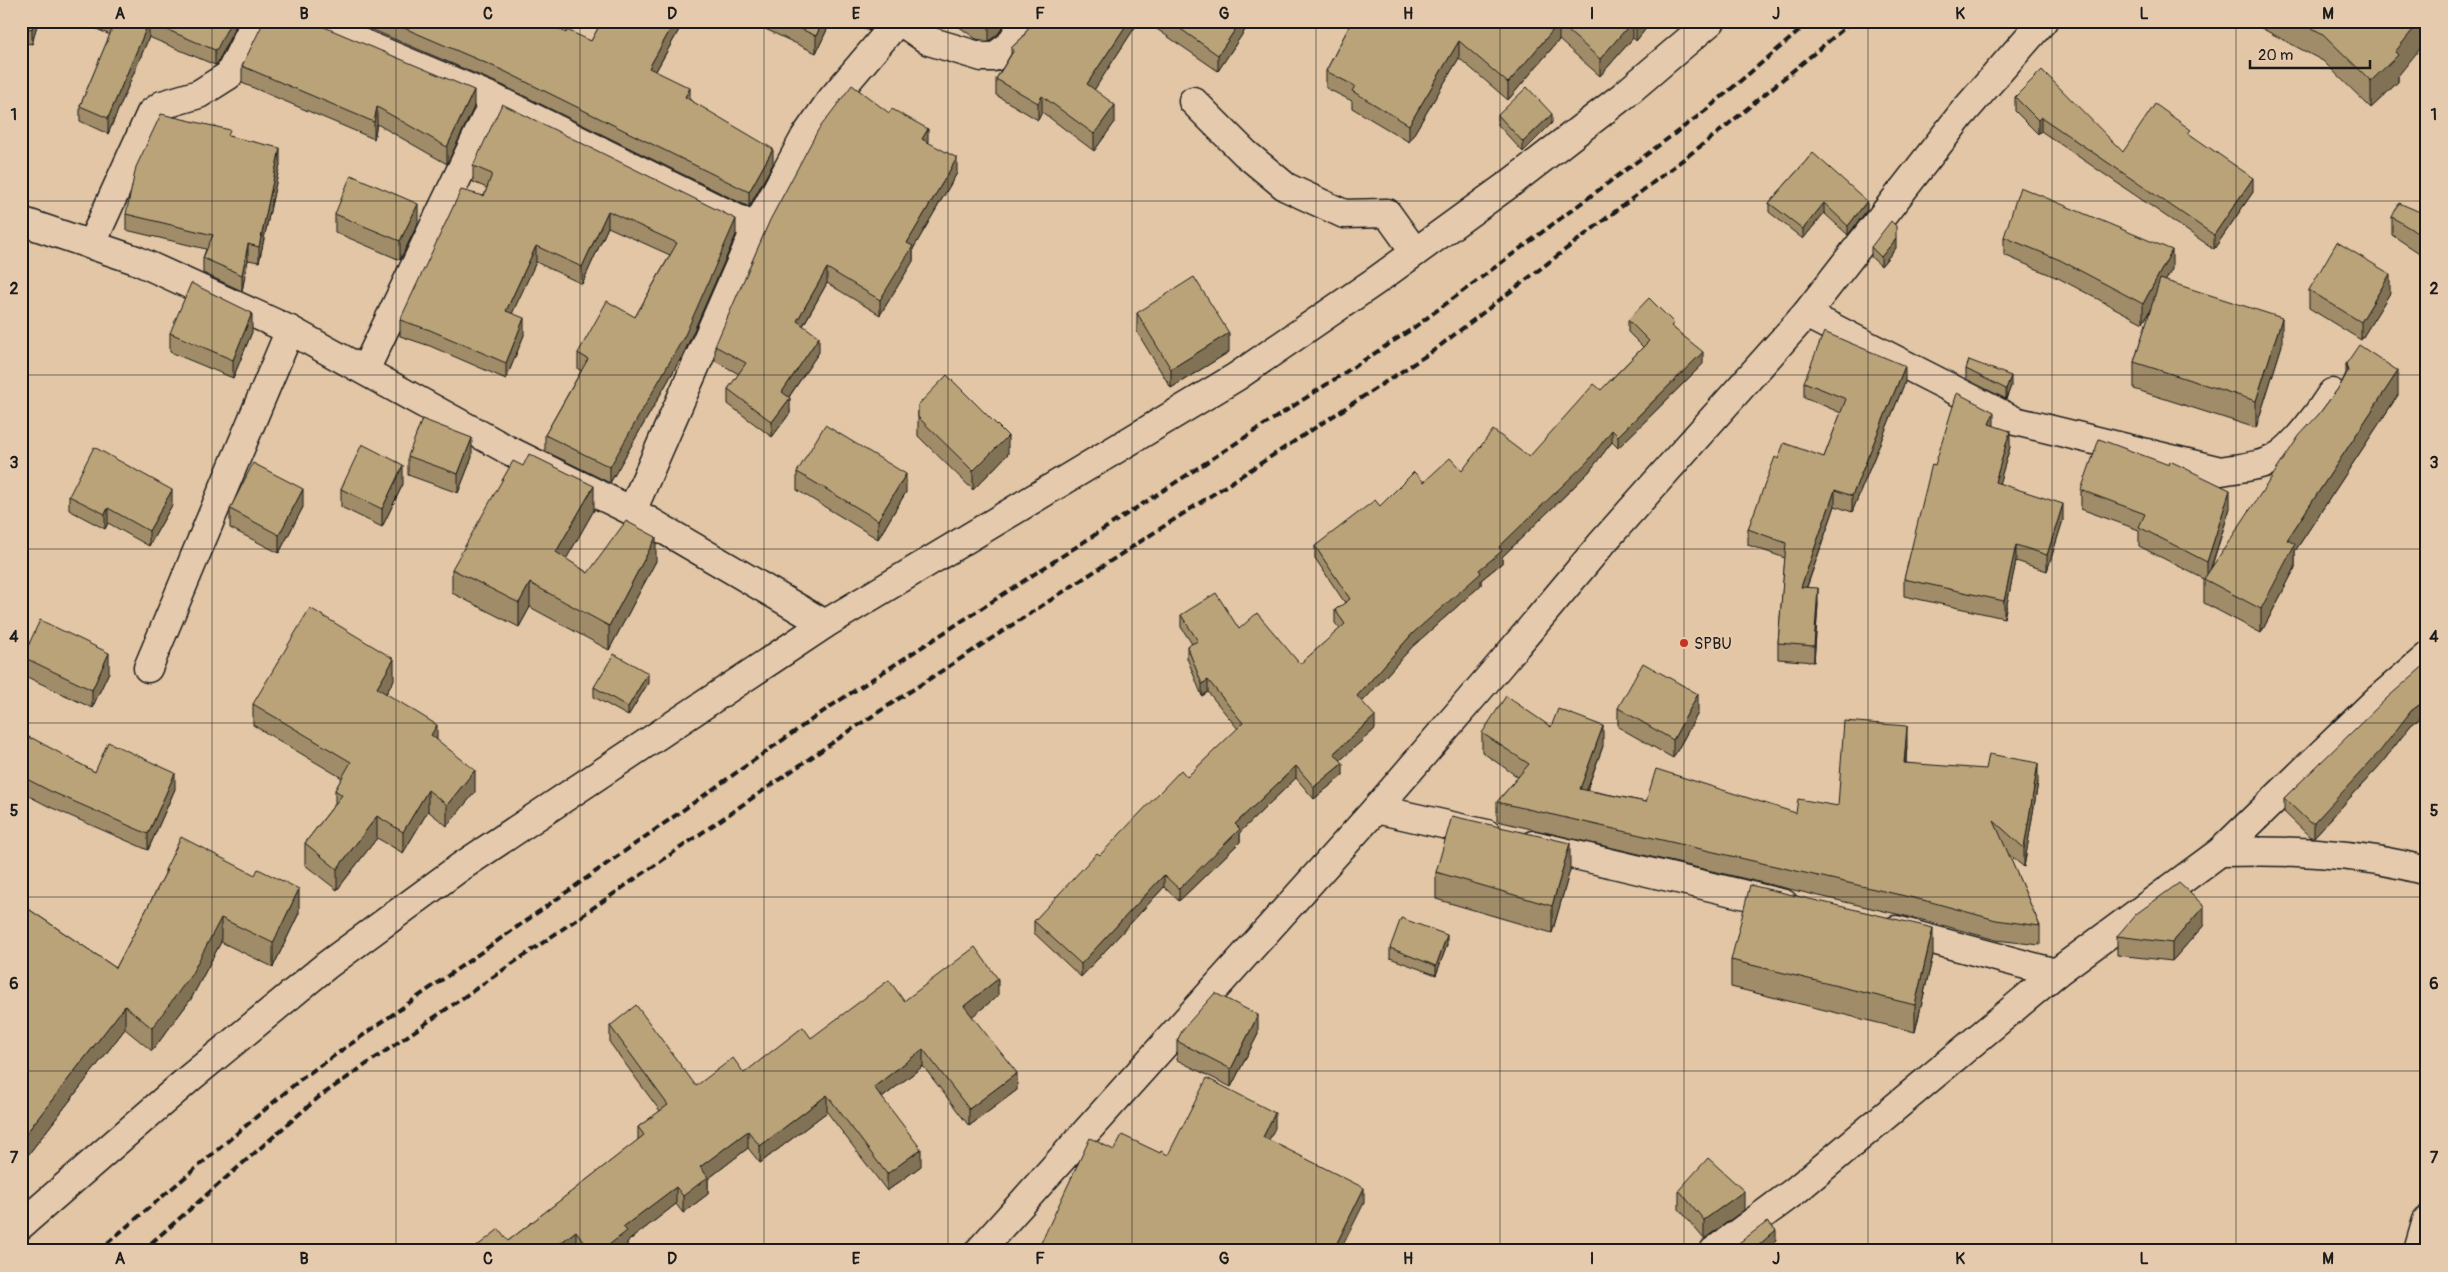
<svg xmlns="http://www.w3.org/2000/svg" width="2448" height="1272" font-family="Pangolin,sans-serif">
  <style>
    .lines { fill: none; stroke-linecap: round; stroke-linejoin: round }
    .street-casing { stroke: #1c1c1c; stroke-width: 31 }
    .secondary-casing { stroke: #1c1c1c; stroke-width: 31 }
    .street { stroke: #e6caad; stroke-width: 28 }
    .secondary { stroke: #e6caad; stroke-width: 28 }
    .rail { stroke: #1c1c1c; stroke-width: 4; stroke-dasharray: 8 4; stroke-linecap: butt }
    .wall { fill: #a08c67; stroke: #1c1c1c }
    .shaded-wall { fill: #827254; stroke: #1c1c1c }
    .building { fill: #baa378; stroke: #1c1c1c }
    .grid { fill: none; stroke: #1c1c1c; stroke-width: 1; stroke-opacity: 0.55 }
    .poi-dot { fill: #c8321e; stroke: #e6caad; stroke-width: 2 }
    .labels { text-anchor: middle; stroke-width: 4.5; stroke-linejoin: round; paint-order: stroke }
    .poi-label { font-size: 16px; fill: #1c1c1c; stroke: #e6caad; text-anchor: start }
    .neatline { fill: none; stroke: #1c1c1c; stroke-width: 2 }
    .grid-label { font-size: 16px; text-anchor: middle; font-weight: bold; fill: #1c1c1c }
  </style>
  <rect width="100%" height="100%" fill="#e2c6a5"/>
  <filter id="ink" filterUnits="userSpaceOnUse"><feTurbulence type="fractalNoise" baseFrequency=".02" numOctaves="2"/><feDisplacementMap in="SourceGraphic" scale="10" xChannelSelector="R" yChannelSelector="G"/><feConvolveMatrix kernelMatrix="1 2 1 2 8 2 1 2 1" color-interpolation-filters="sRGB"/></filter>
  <g filter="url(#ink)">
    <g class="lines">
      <defs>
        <g id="street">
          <polyline points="320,21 338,32 364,44 495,99 756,228"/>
          <polyline points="900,21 929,41 982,57 994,57 1010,45 1024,21"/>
          <polyline points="1193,101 1245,153 1286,187 1344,214 1387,213 1415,252"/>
          <polyline points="21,221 136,260 290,330 508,450 632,511 825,624"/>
          <polyline points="91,245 151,113 162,105 199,94 229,75 250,33 253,21"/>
          <path d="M1806 314 2015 421 2221 471C2238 468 2261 467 2277 457 2296 445 2320 412 2332 393"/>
          <polyline points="365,370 495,99"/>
          <polyline points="632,511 756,228 805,137 831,100 898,21"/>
          <polyline points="148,668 290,330"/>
          <polyline points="1376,809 1487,834"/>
          <polyline points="1533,845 1784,904"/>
          <path d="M2220 852C2290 850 2358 852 2427 871"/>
          <polyline points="1896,930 2056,973"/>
          <polyline points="1714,1251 1795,1191 2056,973 2220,852 2376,701 2427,657"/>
          <polyline points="2418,1251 2427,1220"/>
        </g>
        <g id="secondary">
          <polyline points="21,1225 191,1077 327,965 459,868 825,624 1236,377 1377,280 1512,182 1623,96 1711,21"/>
          <polyline points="979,1251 1376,809 1500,665 1603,542 1806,314 1961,115 2043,21"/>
        </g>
      </defs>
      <!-- street casing -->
      <use href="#street" class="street-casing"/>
      <!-- secondary casing -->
      <use href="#secondary" class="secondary-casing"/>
      <!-- street -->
      <use href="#street" class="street"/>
      <!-- secondary -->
      <use href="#secondary" class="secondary"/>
      <!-- rail -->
      <g class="rail">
        <polyline points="98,1251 301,1079 831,706 1412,329 1705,111 1811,21"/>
        <polyline points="142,1251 319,1097 851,730 1433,351 1719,132 1853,21"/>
      </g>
    </g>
    <!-- wall -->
    <g class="wall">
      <polygon points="21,21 38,21 32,44 26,43"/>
      <polygon points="79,21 238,21 217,64 215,65 149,37 108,134 80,121 80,106 110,35"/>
      <polygon points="352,21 545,21 566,33 591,41 602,21 684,21 656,71 690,100 773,164 749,207 502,85"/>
      <polygon points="759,21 831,21 816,53 759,26"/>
      <polygon points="846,21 874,21 869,31"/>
      <polygon points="928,21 942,21 937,27"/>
      <polygon points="951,21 1007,21 998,34 989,41 976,39"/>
      <polygon points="1032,21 1139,21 1094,90 1115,122 1094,151 1042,112 1038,120 996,95 996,79 1011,54 1011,48 1023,37"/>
      <polygon points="1145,21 1251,21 1218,71"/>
      <polygon points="1352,21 1652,21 1636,41 1633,38 1600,76 1559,40 1508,100 1459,58 1409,142 1352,108 1352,101 1326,88 1326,71"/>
      <polygon points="2248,21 2427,21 2398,76 2398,82 2371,108 2323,61"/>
      <polygon points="242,66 474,107 447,164 377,124 374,139 242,83"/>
      <polygon points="2015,97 2123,152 2191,135 2253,192 2214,249 2041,131 2038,134 2015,111"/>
      <polygon points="1498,115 1552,123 1523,152 1498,125"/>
      <polygon points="230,136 280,164 259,262 248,260 242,291 203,273 203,258 206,249 126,230 126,214"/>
      <polygon points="928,142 957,173 913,249 913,261 880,315 827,283 803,326 819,352 789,397 790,413 772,437 728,404 728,389 739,374 715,361 715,346"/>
      <polygon points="1813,153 1867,210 1848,235 1824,213 1803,239 1769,212 1769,203"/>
      <polygon points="473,166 736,235 685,351 610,483 545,451 545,435 581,371 578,369 578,353 635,317 670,255 608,227 582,284 536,262 512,313 524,335 506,379 430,346 400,336 400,320 484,196 487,188 473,182"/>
      <polygon points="2427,201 2427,258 2392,235 2392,217 2420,212"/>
      <polygon points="335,214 418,223 400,260 335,232"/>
      <polygon points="2004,237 2172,269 2165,281 2282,345 2256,428 2134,389 2134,362 2151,309 2143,323 2060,279 2004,255"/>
      <polygon points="1871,247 1896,248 1881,266 1871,257"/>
      <polygon points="2309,290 2390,293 2361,340 2309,308"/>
      <polygon points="1137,313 1229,352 1171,388 1137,332"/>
      <polygon points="1628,320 1674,328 1703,364 1618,448 1612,442 1588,473 1502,557 1502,563 1481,580 1481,585 1412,647 1362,702 1375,729 1340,760 1343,775 1314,799 1296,778 1240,832 1240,842 1179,901 1164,887 1081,977 1034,933 1034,921 1100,855 1187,777 1238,729 1208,692 1202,696 1187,658 1187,646 1192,644 1181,627 1181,615 1239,629 1300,664 1340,629 1335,623 1335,610 1345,603 1315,558 1315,546 1380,506 1424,482 1462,471 1529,457 1601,390 1643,347 1628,332"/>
      <polygon points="252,332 233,378 170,352 170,333"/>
      <polygon points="2346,364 2398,395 2295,551 2295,568 2261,633 2204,603 2204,579 2139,546 2139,530 2081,509 2081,490 2230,508 2211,569 2319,414 2340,386 2346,373"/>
      <polygon points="1966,369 2011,386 2006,399 1966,379"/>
      <polygon points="1804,382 1905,382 1852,512 1835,506 1807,587 1818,604 1814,662 1778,659 1778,643 1785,558 1748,545 1748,529 1778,459 1824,457 1841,413 1804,397"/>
      <polygon points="918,405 1008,454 973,490 918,436"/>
      <polygon points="1994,426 2010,447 1999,483 2063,520 2047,571 2016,561 2004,618 1904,596 1904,579 1935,465"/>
      <polygon points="408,456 472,457 458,493 408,475"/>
      <polygon points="797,472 906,492 878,539 797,490"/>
      <polygon points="403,484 382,527 341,507 341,489"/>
      <polygon points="69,496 172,505 149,546 108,523 105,529 69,510"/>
      <polygon points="303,507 279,553 230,528 230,509"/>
      <polygon points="594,510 566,559 588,573 656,561 609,650 530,607 519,627 452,593 452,569"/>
      <polygon points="23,657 109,672 92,708 23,675"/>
      <polygon points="2427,663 2427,713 2411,725 2381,764 2314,837 2310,837 2284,812 2284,798"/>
      <polygon points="394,680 386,694 437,740 475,792 447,826 428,811 403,853 377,838 337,890 305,865 305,843 335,804 335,790 342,778 253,725 253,704"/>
      <polygon points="648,683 628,716 594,697 594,687"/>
      <polygon points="1618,708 1698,713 1673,758 1618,727"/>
      <polygon points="1551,727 1603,746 1587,790 1646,802 1796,813 1838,806 1907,746 1906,763 2038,782 2024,867 2008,854 2040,926 2040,945 1996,940 1931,922 1497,821 1497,802 1518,777 1482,752 1482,733"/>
      <polygon points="21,733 32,739 95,772 175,789 148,850 50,807 21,792"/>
      <polygon points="165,870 299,913 273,967 221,942 191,999 152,1051 125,1029 21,1164 21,904 116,968 165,874"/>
      <polygon points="1570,870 1552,933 1436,899 1436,872"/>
      <polygon points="2204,925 2172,961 2117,955 2117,936"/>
      <polygon points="1447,945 1436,975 1390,958 1390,948"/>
      <polygon points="1933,955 1915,1032 1731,987 1731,960"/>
      <polygon points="998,996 972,1016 1017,1090 969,1126 923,1066 882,1098 921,1166 887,1191 827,1112 760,1163 748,1148 708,1179 708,1194 683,1213 676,1204 627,1242 627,1248 623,1251 577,1251 576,1248 572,1251 471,1251 508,1241 638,1140 638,1127 660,1111 610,1043 610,1026 696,1086 744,1073 811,1038 904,1001"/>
      <polygon points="1258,1034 1231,1087 1177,1060 1177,1041"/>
      <polygon points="1679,1190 1744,1210 1704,1239 1679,1209"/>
    </g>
    <!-- shaded-wall -->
    <g class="shaded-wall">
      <polygon points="34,21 38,21 32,44 32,29"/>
      <polygon points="231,21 238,21 217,64 215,65 215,50"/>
      <polygon points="675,21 684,21 649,83 649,68"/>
      <polygon points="823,21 831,21 816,53 816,36"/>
      <polygon points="869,21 874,21 869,31"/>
      <polygon points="937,21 942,21 937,27"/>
      <polygon points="994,21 1007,21 998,34 989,41 989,25"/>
      <polygon points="1129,21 1139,21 1087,101 1087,84"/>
      <polygon points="1241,21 1251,21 1218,71 1218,55"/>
      <polygon points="1633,21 1633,38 1600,76 1600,59"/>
      <polygon points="1639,21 1652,21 1636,41 1636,24"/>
      <polygon points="2420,21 2427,21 2427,40 2398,76 2398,82 2371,108 2371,81"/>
      <polygon points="149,22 149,37 108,134 108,118"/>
      <polygon points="1559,23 1559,40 1508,100 1508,83"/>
      <polygon points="26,28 26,43 21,63 21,48"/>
      <polygon points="1459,41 1459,58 1409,142 1409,125"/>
      <polygon points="690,88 690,103 685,97"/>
      <polygon points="474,90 474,107 447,164 447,147"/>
      <polygon points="1042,96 1042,112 1038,120 1038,103"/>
      <polygon points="1115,105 1115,122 1094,151 1094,134"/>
      <polygon points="377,107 377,124 374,139 374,122"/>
      <polygon points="1552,114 1552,123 1523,152 1523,142"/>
      <polygon points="2041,117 2041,131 2038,134 2038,120"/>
      <polygon points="928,129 928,144 922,139"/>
      <polygon points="280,148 280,164 259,262 259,247"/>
      <polygon points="773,149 773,164 749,207 749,192"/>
      <polygon points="957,158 957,173 913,249 913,261 880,315 880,300 907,243"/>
      <polygon points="2253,178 2253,192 2214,249 2214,235"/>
      <polygon points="1867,201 1867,210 1848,235 1848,226"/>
      <polygon points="1824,203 1824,213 1803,239 1803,229"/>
      <polygon points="418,204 418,223 400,260 400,241"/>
      <polygon points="608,211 608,227 582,284 582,267"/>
      <polygon points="736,219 736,235 685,351 610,483 610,467"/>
      <polygon points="1896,239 1896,248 1881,266 1881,257"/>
      <polygon points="248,244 248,260 242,291 242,275"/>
      <polygon points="536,246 536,262 506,327 506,311"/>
      <polygon points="2172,250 2172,269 2143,323 2143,304"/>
      <polygon points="827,268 827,283 797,336 797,321"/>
      <polygon points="2390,274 2390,293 2361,340 2361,322"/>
      <polygon points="252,313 252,332 233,378 233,360"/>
      <polygon points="524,318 524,335 506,379 506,363"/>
      <polygon points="2282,318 2282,345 2256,428 2256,401"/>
      <polygon points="1229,333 1229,352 1171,388 1171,369"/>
      <polygon points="819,337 819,352 782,407 782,392"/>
      <polygon points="1703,352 1703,364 1618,448 1618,436"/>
      <polygon points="1905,366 1905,382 1852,512 1852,496"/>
      <polygon points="2398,371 2398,395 2295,551 2295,568 2261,633 2261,609 2287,540"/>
      <polygon points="2011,376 2011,386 2006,399 2006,389"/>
      <polygon points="790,398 790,413 772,437 772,422"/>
      <polygon points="1994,412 1994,428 1989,424"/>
      <polygon points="1612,430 1612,442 1588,473 1502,557 1502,563 1481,580 1481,585 1412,647 1357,708 1357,696 1412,634 1479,570 1499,547"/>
      <polygon points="2010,431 2010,447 1995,498 1995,482"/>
      <polygon points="1008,436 1008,454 973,490 973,471"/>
      <polygon points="472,438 472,457 458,493 458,474"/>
      <polygon points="403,465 403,484 382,527 382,509"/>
      <polygon points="906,474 906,492 878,539 878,520"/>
      <polygon points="594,486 594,510 556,577 556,552"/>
      <polygon points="303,489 303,507 279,553 279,535"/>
      <polygon points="172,490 172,505 149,546 149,531"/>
      <polygon points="1835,490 1835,506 1801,603 1801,587"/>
      <polygon points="2230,490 2230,508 2207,580 2207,562"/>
      <polygon points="2063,504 2063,520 2047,571 2047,555"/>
      <polygon points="108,508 108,523 105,529 105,514"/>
      <polygon points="656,537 656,561 609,650 609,626"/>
      <polygon points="2016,545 2016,561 2004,618 2004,601"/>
      <polygon points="530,583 530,607 519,627 519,603"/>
      <polygon points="1818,588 1818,604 1814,662 1814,646"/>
      <polygon points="109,653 109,672 92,708 92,690"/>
      <polygon points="394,659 394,680 377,709 377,688"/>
      <polygon points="648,673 648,683 628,716 628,707"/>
      <polygon points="1208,680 1208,692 1202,696 1202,684"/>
      <polygon points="1698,694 1698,713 1673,758 1673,740"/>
      <polygon points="2427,699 2427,713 2411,725 2381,764 2314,837 2314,823 2411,711"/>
      <polygon points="1375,716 1375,729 1334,766 1334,753"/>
      <polygon points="437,725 437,746 431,735"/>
      <polygon points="1603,726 1603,746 1580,808 1580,789"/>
      <polygon points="1907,726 1907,746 1904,782 1904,763"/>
      <polygon points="1343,763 1343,775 1314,799 1314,787"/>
      <polygon points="2038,763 2038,782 2024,867 2024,848"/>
      <polygon points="1296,766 1296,778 1240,832 1240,842 1179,901 1179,889 1235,824"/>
      <polygon points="475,770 475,792 447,826 447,805"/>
      <polygon points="175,773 175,789 148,850 148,834"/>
      <polygon points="428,790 428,811 403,853 403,832"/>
      <polygon points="377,816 377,838 337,890 337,869"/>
      <polygon points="1570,843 1570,870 1552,933 1552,906"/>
      <polygon points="1164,875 1164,887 1081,977 1081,964"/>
      <polygon points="299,889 299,913 273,967 273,943"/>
      <polygon points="2204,906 2204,925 2172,961 2172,943"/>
      <polygon points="221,918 221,942 191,999 152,1051 152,1028"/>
      <polygon points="1933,928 1933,955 1915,1032 1915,1005"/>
      <polygon points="1447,935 1447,945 1436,975 1436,966"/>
      <polygon points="998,979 998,996 964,1023 964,1006"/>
      <polygon points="125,1006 125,1029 21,1164 21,1140"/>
      <polygon points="1258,1015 1258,1034 1231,1087 1231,1069"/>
      <polygon points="923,1049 923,1066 874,1104 874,1087"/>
      <polygon points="1017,1073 1017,1090 969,1126 969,1109"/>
      <polygon points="827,1095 827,1112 760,1163 760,1146"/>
      <polygon points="1275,1113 1275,1128 1263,1152 1263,1137"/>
      <polygon points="748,1131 748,1148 708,1179 708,1194 683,1213 683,1196 700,1167"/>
      <polygon points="921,1149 921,1166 887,1191 887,1174"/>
      <polygon points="676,1187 676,1204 627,1242 627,1248 623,1251 601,1251 623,1227"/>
      <polygon points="1364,1188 1364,1203 1340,1251 1333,1251"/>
      <polygon points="1744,1191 1744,1210 1704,1239 1704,1220"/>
      <polygon points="1776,1230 1776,1240 1763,1251 1752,1251"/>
      <polygon points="576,1231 576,1248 572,1251 550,1251"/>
    </g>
    <!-- building -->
    <g class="building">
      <polygon points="21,21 34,21 32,29 26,28 21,48"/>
      <polygon points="113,21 231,21 217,49 215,50 149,22 108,118 80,106 115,22"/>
      <polygon points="264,21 310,21 474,90 447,147 377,107 374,122 242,66"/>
      <polygon points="388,21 545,21 566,33 567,30 591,41 602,21 675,21 649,68 690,88 685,97 773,149 749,192 502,70"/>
      <polygon points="784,21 823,21 816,36"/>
      <polygon points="974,21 994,21 989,25 976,23"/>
      <polygon points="1032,21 1129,21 1087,84 1115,105 1094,134 1042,96 1038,103 996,79 1014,50 1011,48 1023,37"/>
      <polygon points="1169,21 1241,21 1218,55"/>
      <polygon points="1352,21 1633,21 1600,59 1559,23 1508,83 1459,41 1409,125 1352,91 1355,86 1326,71"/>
      <polygon points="2299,21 2420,21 2395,52 2398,55 2371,81 2323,34"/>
      <polygon points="2042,70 2123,152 2155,104 2191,130 2188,133 2253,178 2214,235 2041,117 2038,120 2015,97"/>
      <polygon points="852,85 889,113 892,109 928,129 922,139 957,158 907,243 913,246 880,300 827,268 797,321 819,337 782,392 790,398 772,422 728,389 746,363 715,346 770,220 818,130"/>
      <polygon points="1527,87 1552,114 1523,142 1498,115"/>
      <polygon points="502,104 736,219 685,335 610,467 545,435 588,359 578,353 607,301 635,317 677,243 608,211 582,267 536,246 506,311 524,318 506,363 430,330 400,320 461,190 484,196 492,174 473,166"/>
      <polygon points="161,114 230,130 228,136 280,148 259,247 248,244 242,275 203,258 213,235 126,214 136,167"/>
      <polygon points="1813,153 1867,201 1848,226 1824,203 1803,229 1769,203"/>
      <polygon points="351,175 418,204 400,241 335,214"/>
      <polygon points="2020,187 2172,250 2143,304 2060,260 2004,237"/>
      <polygon points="2427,201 2427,239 2392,217 2399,203 2420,212"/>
      <polygon points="1891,221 1896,226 1896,239 1881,257 1871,247"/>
      <polygon points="2337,242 2390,274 2361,322 2309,290"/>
      <polygon points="1194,277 1229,333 1171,369 1137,313"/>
      <polygon points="2160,279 2282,318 2256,401 2134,362"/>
      <polygon points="191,283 252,313 233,360 170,333"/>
      <polygon points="1649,298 1674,323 1671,326 1703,352 1618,436 1612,430 1588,461 1499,547 1502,551 1479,570 1481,573 1412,634 1357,696 1375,716 1334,753 1343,763 1314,787 1296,766 1235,824 1240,829 1179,889 1164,875 1081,964 1034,921 1097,853 1100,855 1181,770 1187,777 1243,723 1208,680 1202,684 1187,646 1198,641 1181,615 1216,593 1239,629 1257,613 1300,664 1345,624 1335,610 1350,599 1315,546 1375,500 1380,506 1414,472 1424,482 1450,458 1462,471 1493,430 1529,457 1594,384 1601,390 1649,341 1628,320"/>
      <polygon points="1824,332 1905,366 1852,496 1835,490 1801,587 1818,588 1814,646 1778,643 1786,543 1748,529 1775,457 1778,459 1784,443 1824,457 1846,399 1804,382"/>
      <polygon points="2359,345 2398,371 2287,540 2295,544 2261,609 2204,579 2299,436 2319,414 2340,386 2348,371 2346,364"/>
      <polygon points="1969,360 2011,376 2006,389 1966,369"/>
      <polygon points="947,375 1008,436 973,471 918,417 918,405"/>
      <polygon points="1957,393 1994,412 1989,424 2010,431 1995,482 2063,504 2047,555 2016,545 2004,601 1904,579 1932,464 1935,465"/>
      <polygon points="422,419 472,438 458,474 408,456"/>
      <polygon points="825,425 906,474 878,520 797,472"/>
      <polygon points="2099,439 2169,465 2170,461 2230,490 2207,562 2139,527 2145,514 2081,490"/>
      <polygon points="362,444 403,465 382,509 341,489"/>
      <polygon points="94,447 172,490 149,531 108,508 105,514 69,496"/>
      <polygon points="529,454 594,486 556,552 588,573 626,521 656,537 609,626 530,583 519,603 452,569 513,461 523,466"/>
      <polygon points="253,463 303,489 279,535 230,509"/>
      <polygon points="310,608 394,659 377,688 437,725 431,735 475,770 447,805 428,790 403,832 377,816 337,869 305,843 342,795 335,790 351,762 253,704"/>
      <polygon points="40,620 109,653 92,690 23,657"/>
      <polygon points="614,654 648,673 628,707 594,687"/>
      <polygon points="1643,663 1698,694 1673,740 1618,708"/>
      <polygon points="2427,663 2427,699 2411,711 2381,750 2314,823 2310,823 2284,798 2387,698"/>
      <polygon points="1506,696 1551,727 1558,709 1603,726 1580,789 1646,802 1656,769 1796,813 1798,799 1838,806 1844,721 1907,726 1904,763 1986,769 1989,754 2038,763 2024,848 1994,821 2040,926 1996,920 1931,902 1497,802 1529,764 1482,733"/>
      <polygon points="21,733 32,739 32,738 95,772 108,742 175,773 148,834 50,791 21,776"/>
      <polygon points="1452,816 1570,843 1552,906 1436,872"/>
      <polygon points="181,837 255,875 258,869 299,889 273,943 221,918 191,975 152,1028 125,1006 21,1140 21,904 116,968 167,870 165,870"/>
      <polygon points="2179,883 2204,906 2172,943 2117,936 2136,914"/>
      <polygon points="1750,885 1933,928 1915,1005 1731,960"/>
      <polygon points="1401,918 1447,935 1436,966 1390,948"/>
      <polygon points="975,947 998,979 964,1006 1017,1073 969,1109 923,1049 874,1087 921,1149 887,1174 827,1095 760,1146 748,1131 700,1167 708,1177 683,1196 676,1187 623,1227 627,1231 601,1251 590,1251 576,1231 550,1251 471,1251 499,1229 508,1241 644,1135 638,1127 668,1105 610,1026 636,1005 696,1086 733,1058 744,1073 803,1027 811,1038 889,980 904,1001"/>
      <polygon points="1215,993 1258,1015 1231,1069 1177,1041 1183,1029"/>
      <polygon points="1207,1078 1275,1113 1263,1137 1364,1188 1333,1251 1033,1251 1037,1243 1040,1245 1090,1138 1114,1150 1122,1135 1160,1153 1161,1151 1168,1155"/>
      <polygon points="1708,1158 1744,1191 1704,1220 1679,1190"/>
      <polygon points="1767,1222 1776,1230 1752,1251 1728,1251"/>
      <polygon points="449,1245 453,1251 442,1251"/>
    </g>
  </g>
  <!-- grid -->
  <path class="grid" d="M212 21V1251M396 21V1251M580 21V1251M764 21V1251M948 21V1251M1132 21V1251M1316 21V1251M1500 21V1251M1684 21V1251M1868 21V1251M2052 21V1251M2236 21V1251M21 201H2427M21 375H2427M21 549H2427M21 723H2427M21 897H2427M21 1071H2427"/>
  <!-- markers -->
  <circle class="poi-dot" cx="1684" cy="643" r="5"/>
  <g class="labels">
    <!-- poi labels -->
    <g class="poi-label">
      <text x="1694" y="649">SPBU</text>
    </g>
  </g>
  <!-- margin -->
  <rect width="2448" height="1272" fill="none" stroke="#e6caad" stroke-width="55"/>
  <!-- scale -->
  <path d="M2250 60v8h120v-8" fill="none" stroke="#1c1c1c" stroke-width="2.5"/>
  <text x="2258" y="60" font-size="15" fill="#1c1c1c" stroke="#e6caad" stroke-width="4" paint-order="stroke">20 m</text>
  <rect x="28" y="28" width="2392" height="1216" class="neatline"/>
  <g class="grid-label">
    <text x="120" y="19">A</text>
    <text x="304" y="19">B</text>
    <text x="488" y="19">C</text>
    <text x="672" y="19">D</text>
    <text x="856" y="19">E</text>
    <text x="1040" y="19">F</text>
    <text x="1224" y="19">G</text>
    <text x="1408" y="19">H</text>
    <text x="1592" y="19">I</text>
    <text x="1776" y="19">J</text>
    <text x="1960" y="19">K</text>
    <text x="2144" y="19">L</text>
    <text x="2328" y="19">M</text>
    <text x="14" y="120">1</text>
    <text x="2434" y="120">1</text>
    <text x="14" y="294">2</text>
    <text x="2434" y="294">2</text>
    <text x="14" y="468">3</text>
    <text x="2434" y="468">3</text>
    <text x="14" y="642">4</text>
    <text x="2434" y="642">4</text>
    <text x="14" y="816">5</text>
    <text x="2434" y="816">5</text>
    <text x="14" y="989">6</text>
    <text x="2434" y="989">6</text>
    <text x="14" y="1163">7</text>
    <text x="2434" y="1163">7</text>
    <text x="120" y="1264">A</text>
    <text x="304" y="1264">B</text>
    <text x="488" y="1264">C</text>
    <text x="672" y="1264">D</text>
    <text x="856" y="1264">E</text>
    <text x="1040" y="1264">F</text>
    <text x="1224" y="1264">G</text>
    <text x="1408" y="1264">H</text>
    <text x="1592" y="1264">I</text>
    <text x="1776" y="1264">J</text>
    <text x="1960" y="1264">K</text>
    <text x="2144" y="1264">L</text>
    <text x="2328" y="1264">M</text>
  </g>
</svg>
